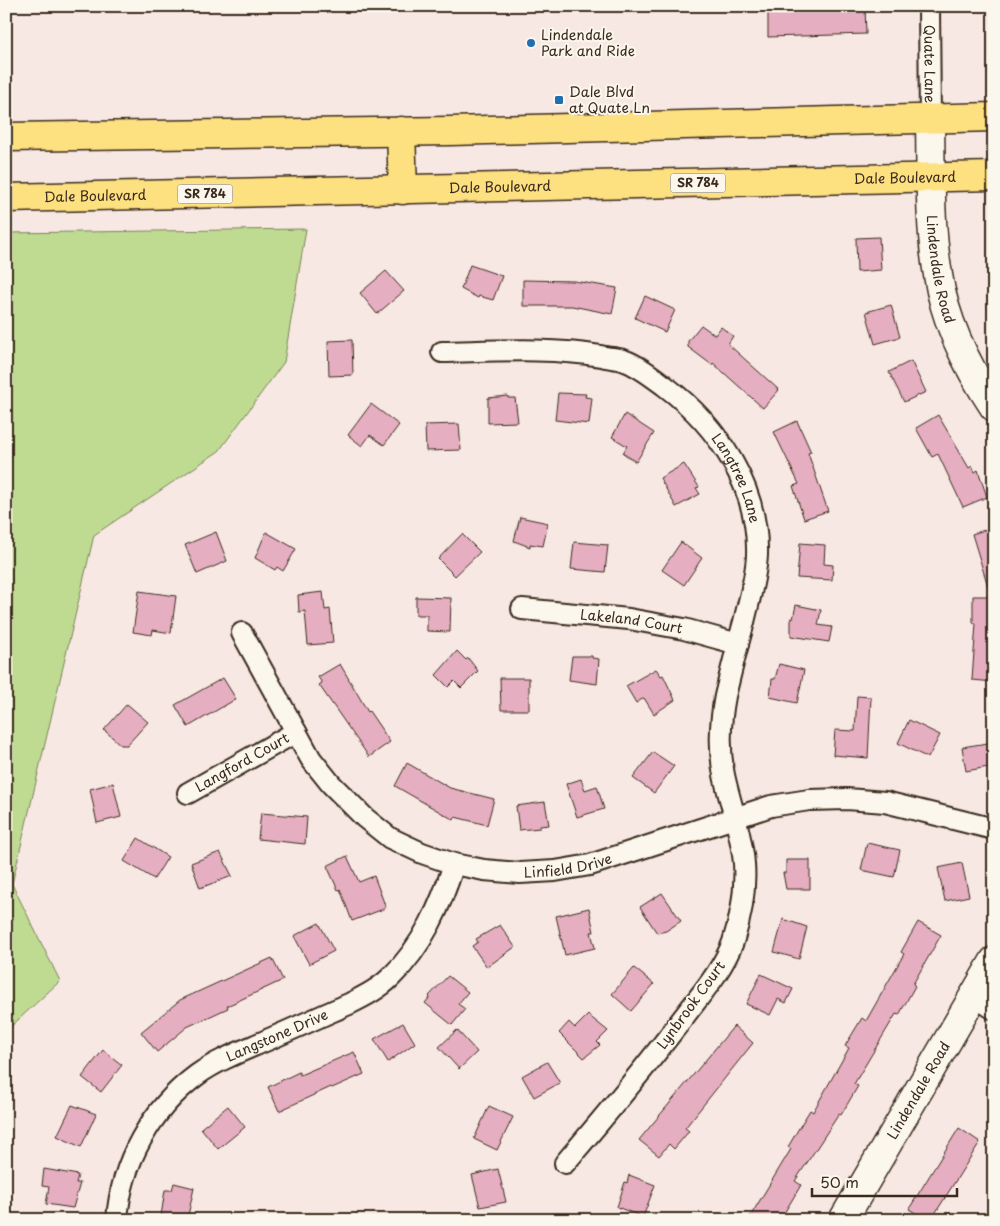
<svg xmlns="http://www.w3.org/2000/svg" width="1000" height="1226" font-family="'Playpen Sans',sans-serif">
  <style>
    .green { fill: #bfdb92; stroke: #7d8258 }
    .building { fill: #e6aec1; stroke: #3b2a1e }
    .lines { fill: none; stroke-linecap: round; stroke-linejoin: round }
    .street-casing { stroke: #3b2a1e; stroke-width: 24 }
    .secondary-casing { stroke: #3b2a1e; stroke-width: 31 }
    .primary-casing { stroke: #3b2a1e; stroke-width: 31 }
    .street { stroke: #fbf7ec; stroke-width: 20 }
    .secondary { stroke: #fbf7ec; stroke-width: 28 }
    .primary { stroke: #fde080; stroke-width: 28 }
    .poi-dot { fill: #1f6fb2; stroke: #fbf7ec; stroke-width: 2 }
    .labels { text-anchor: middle; stroke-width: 4; stroke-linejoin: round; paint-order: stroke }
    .shield { fill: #fbf7ec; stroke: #75685c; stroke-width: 1 }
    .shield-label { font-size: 12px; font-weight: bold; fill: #3b2a1e }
    .poi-label { font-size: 14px; fill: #3b2a1e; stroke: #fbf7ec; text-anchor: start }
    .street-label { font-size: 14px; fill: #3b2a1e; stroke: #fbf7ec }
  </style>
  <rect width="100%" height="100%" fill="#f7e8e3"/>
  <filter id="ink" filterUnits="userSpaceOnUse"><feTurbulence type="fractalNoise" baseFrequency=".02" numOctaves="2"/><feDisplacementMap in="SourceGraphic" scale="10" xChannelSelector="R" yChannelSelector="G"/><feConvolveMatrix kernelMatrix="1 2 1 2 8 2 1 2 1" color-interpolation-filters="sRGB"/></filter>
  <g filter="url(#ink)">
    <!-- green -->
    <polygon class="green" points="306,229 284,362 219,451 94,535 12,884 60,981 6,1031 6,233"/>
    <!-- building -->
    <g class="building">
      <polygon points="768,6 865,6 866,34 768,37"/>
      <polygon points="879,237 881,270 857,272 856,238"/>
      <polygon points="470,265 502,276 493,300 479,296 478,298 461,289"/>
      <polygon points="386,271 404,291 377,314 360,293"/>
      <polygon points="523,280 574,281 617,288 612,314 572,306 523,306"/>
      <polygon points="645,296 675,310 665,332 635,318"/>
      <polygon points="891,305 900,337 875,344 866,312"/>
      <polygon points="701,325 715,335 721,327 733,336 728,344 779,390 763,408 713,363 712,365 688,347 688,341"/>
      <polygon points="352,340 353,375 329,376 328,341"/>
      <polygon points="911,361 926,392 904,402 889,372"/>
      <polygon points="558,393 586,394 585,397 592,398 589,424 555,420"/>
      <polygon points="508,396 508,398 515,398 518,422 488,423 488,398"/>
      <polygon points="371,404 399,425 384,445 370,435 362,446 348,435"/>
      <polygon points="625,414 654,433 636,462 623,453 627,446 612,437"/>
      <polygon points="938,415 969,468 972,466 975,472 978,470 987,497 963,507 938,454 932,457 916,428"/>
      <polygon points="797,421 811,452 808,453 828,511 804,519 793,486 799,484 774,432"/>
      <polygon points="459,424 461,450 426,451 425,425"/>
      <polygon points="684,464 699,487 696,488 700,494 676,507 660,478"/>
      <polygon points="520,517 548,523 543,546 530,544 530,547 514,541"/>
      <polygon points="994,527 994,593 990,593 972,534"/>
      <polygon points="216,532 227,561 197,574 185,545"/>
      <polygon points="266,532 296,549 283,571 277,567 275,570 255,558"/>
      <polygon points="462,534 480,552 455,576 438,559"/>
      <polygon points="574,542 608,545 605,572 571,569"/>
      <polygon points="681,542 702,558 684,585 662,570"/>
      <polygon points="800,543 825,545 824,564 833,565 832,580 797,578"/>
      <polygon points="139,591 176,596 171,633 153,630 152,635 133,632"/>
      <polygon points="323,592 325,610 330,609 333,643 308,645 305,611 299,612 298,595"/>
      <polygon points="973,596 994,596 994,682 972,680 976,623 973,623"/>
      <polygon points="416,597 451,598 450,632 427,631 427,615 416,615"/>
      <polygon points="796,605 821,610 818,625 832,627 829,642 791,636 791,618 793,619"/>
      <polygon points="457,651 466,660 468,658 478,671 461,688 454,681 448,687 436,675"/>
      <polygon points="572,656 592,656 592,658 599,659 597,684 569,680"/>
      <polygon points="340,664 368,712 369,711 390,742 369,757 319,685 322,683 318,677"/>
      <polygon points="779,664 804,670 797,703 770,697 772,679 775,679"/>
      <polygon points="656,669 661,676 663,675 675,700 654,714 644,698 636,703 626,686"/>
      <polygon points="223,678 236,699 188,727 175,705"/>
      <polygon points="500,678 529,678 529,710 501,710"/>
      <polygon points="857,696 871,697 868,758 833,755 835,730 855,731"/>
      <polygon points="127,704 148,722 127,745 121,745 104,730"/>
      <polygon points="909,720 940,735 928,758 898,743"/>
      <polygon points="994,742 994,766 966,771 962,747"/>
      <polygon points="653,752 674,766 654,793 633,778"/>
      <polygon points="407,763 450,788 494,799 487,825 455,817 454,820 395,786"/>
      <polygon points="581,779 585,790 597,786 604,809 577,817 566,784"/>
      <polygon points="113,783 121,817 97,823 90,789"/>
      <polygon points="545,802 549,825 540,826 540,828 519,830 516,806"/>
      <polygon points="261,813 307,817 305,844 258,839"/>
      <polygon points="138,838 168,857 154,879 124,861"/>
      <polygon points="867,843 900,850 894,877 861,870"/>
      <polygon points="220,852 232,876 200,888 191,863"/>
      <polygon points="347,856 359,882 374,876 386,908 352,921 340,889 338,890 327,866"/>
      <polygon points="786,860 810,860 810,889 786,889 783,873 786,873"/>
      <polygon points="962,863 969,896 945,901 938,868"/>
      <polygon points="662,893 681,921 666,931 657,933 640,907"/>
      <polygon points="589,908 594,932 591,932 595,948 565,955 556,916"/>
      <polygon points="783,919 807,927 799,959 774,952"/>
      <polygon points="918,922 941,935 913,984 915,986 899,1015 896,1014 854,1084 858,1086 841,1115 839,1114 795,1181 801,1185 780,1220 748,1220 791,1149 788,1147 799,1128 810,1110 813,1112 849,1048 845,1046 862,1018 866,1021 904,954 901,952"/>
      <polygon points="319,923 334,951 309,964 294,936"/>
      <polygon points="500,925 515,947 487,967 472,946 478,942 476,939"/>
      <polygon points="272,958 283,980 227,1006 228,1008 187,1027 157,1052 141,1032 180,1000"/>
      <polygon points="634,968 654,984 631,1011 612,994"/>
      <polygon points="761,974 793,989 786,1003 778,999 770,1015 746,1004"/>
      <polygon points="448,976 468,992 458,1004 465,1009 452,1025 425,1003 430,997 429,996"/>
      <polygon points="588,1015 608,1031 597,1042 600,1045 584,1058 559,1033 569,1022 575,1028"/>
      <polygon points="403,1023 415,1043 388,1062 374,1039"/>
      <polygon points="734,1026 753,1043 685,1128 689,1131 674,1149 669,1144 659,1156 639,1140"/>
      <polygon points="457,1030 477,1052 459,1069 439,1047"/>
      <polygon points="103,1050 122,1065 101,1092 82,1077"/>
      <polygon points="354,1052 364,1074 332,1088 331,1087 279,1111 268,1087 299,1072 300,1075"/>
      <polygon points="547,1062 560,1083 534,1097 522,1076"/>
      <polygon points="72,1105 96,1114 81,1147 57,1136"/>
      <polygon points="228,1106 245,1127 218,1149 201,1128"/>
      <polygon points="489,1106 513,1117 497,1150 474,1139"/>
      <polygon points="959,1128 980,1142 931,1220 927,1220 909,1209"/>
      <polygon points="44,1169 78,1175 76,1183 80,1183 73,1208 46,1204 49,1187 42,1186"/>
      <polygon points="498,1169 506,1202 480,1207 472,1175"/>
      <polygon points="629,1175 655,1185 643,1217 617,1207 625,1182 627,1183"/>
      <polygon points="174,1183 194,1188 187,1220 161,1216 165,1190 172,1190"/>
    </g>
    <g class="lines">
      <defs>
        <g id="street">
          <path id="s1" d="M929 6 930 120"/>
          <path id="s2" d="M442 352C495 351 548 347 601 356 608 358 616 358 623 360 638 365 653 377 665 386 718 426 759 487 757 555 756 578 749 600 744 622 737 647 731 671 725 696 720 722 719 749 724 775 730 804 742 834 744 864 746 890 741 917 733 942 722 971 701 994 683 1018 645 1068 606 1115 565 1163"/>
          <path id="s3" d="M522 609 629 619 684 629 738 644"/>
          <path id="s4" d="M242 633 311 759 331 784 365 818 390 838 422 853 454 864 484 870 520 873 555 871 590 865 771 806 809 800 847 799 885 802 994 829"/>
          <path id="s5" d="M188 793 296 732"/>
          <polyline points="974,996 994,1009"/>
          <path id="s6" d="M117 1220C121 1163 151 1109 197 1075 218 1060 242 1051 265 1041 293 1029 321 1016 349 1004 363 997 379 989 391 977 423 946 441 905 454 864"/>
        </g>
        <g id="secondary">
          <path id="s7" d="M930 120C931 171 929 224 938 275 945 322 968 368 994 407"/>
          <path id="s8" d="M843 1220 994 961"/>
        </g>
        <g id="primary">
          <polyline points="401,131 403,190"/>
          <polyline points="6,137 450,131 994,117"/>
          <path id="s9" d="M6 198 994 176"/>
        </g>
      </defs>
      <!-- street casing -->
      <use href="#street" class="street-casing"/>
      <!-- secondary casing -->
      <use href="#secondary" class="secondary-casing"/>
      <!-- primary casing -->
      <use href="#primary" class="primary-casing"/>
      <!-- street -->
      <use href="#street" class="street"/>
      <!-- secondary -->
      <use href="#secondary" class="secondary"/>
      <!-- primary -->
      <use href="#primary" class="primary"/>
    </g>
  </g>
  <!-- markers -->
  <g class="poi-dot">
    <circle cx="531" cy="43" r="5"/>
    <rect x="554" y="95" width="10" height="10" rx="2.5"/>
  </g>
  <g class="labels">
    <!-- shield labels -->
    <g class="shield">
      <rect x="670.5" y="173.5" width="55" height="19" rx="4"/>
      <rect x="177.5" y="184.5" width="55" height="19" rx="4"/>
    </g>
    <g class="shield-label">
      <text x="698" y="187">SR 784</text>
      <text x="205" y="198">SR 784</text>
    </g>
    <!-- poi labels -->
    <g class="poi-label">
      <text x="541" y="40">Lindendale<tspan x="541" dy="16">Park and Ride</tspan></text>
      <text x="569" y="97">Dale Blvd<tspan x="569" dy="16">at Quate Ln</tspan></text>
    </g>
    <!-- street labels -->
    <g class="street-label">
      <text dy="5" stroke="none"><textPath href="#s1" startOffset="58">Quate Lane</textPath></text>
      <text dy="5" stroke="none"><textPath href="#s9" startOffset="899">Dale Boulevard</textPath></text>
      <text dy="5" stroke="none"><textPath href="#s9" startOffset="494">Dale Boulevard</textPath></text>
      <text dy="5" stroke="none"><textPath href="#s9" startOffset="89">Dale Boulevard</textPath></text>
      <text dy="5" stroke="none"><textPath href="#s7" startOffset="150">Lindendale Road</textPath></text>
      <text dy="5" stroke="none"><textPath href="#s2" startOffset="350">Langtree Lane</textPath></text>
      <text dy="5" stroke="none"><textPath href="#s3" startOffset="110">Lakeland Court</textPath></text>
      <text dy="5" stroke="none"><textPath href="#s5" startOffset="62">Langford Court</textPath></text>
      <text dy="5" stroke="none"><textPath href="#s4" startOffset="440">Linfield Drive</textPath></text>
      <text transform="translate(691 1005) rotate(-54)" y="5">Lynbrook Court</text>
      <text dy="5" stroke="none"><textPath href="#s6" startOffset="260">Langstone Drive</textPath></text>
      <text dy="5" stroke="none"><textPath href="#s8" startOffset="150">Lindendale Road</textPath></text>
    </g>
  </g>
  <!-- margin -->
  <rect width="1000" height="1226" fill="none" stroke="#fbf7ec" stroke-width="25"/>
  <rect x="12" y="12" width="975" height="1201" fill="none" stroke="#3b2a1e" stroke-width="2" filter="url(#ink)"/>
  <!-- scale -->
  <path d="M812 1188v8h145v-8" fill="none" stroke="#3b2a1e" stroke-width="2.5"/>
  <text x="820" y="1188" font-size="15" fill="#3b2a1e" stroke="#fbf7ec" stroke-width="4" paint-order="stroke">50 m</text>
</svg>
